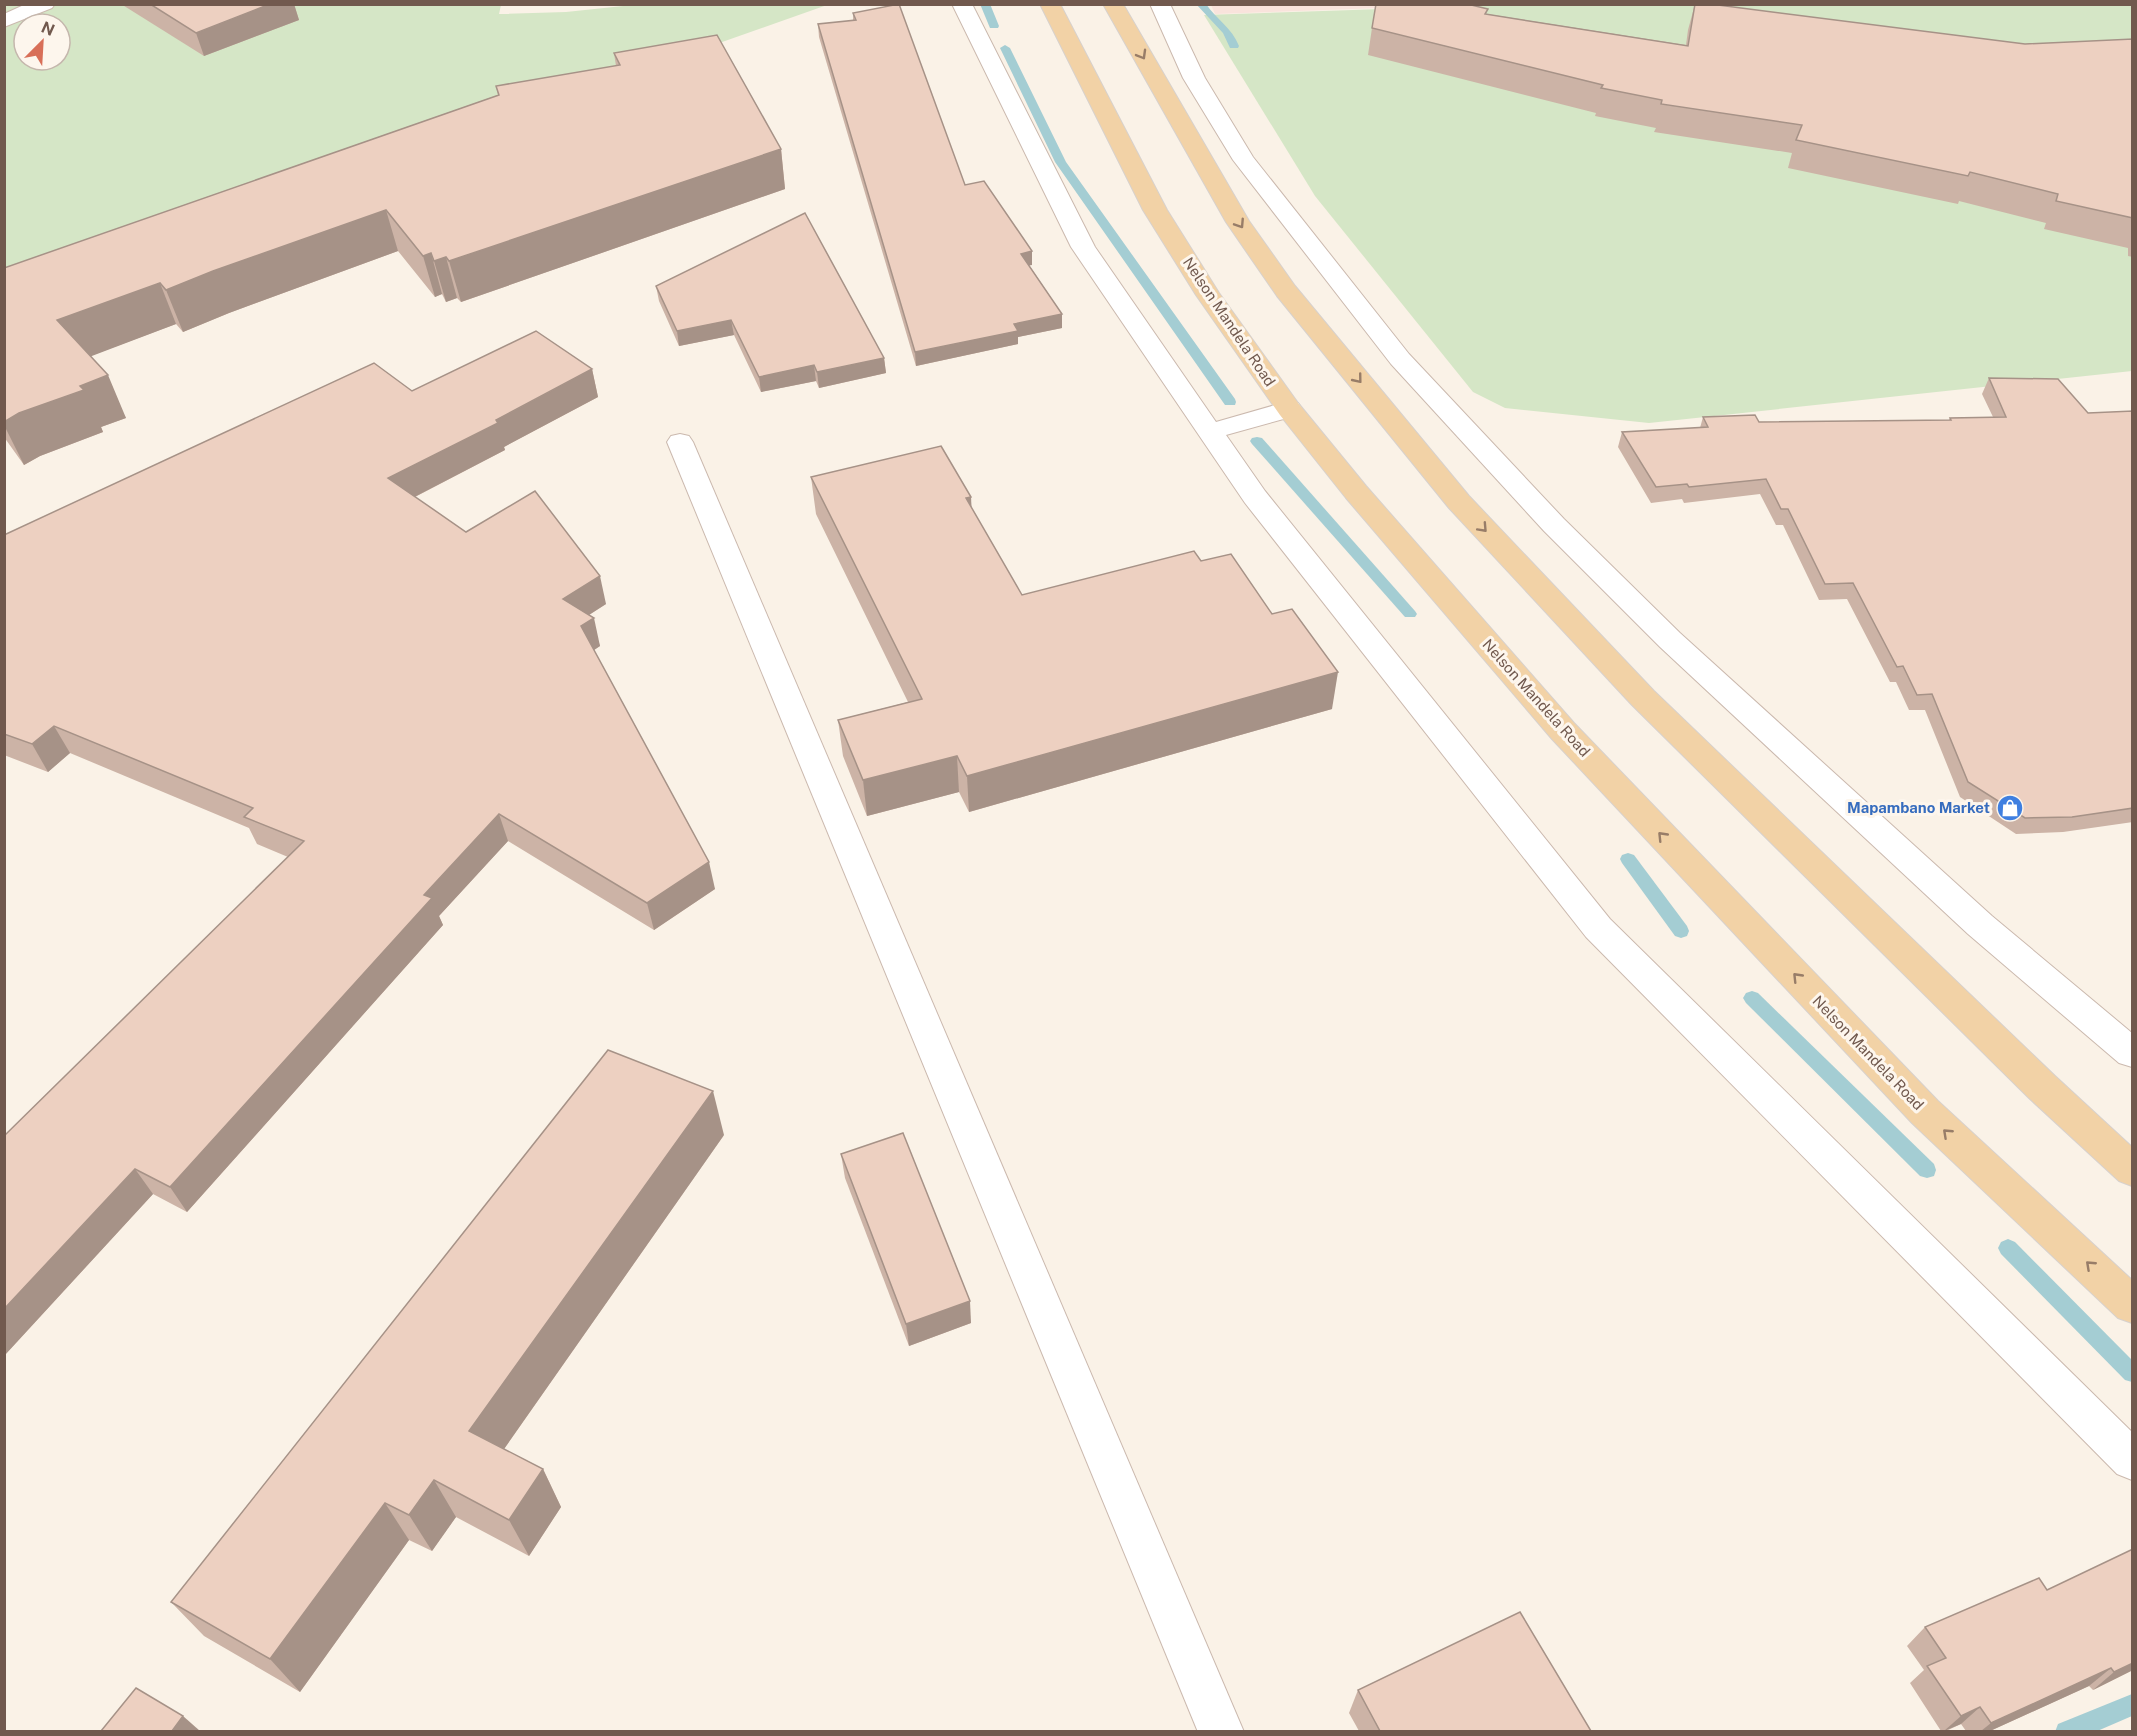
<svg xmlns="http://www.w3.org/2000/svg" width="2137" height="1736" font-family="'Public Sans',sans-serif">
  <style>
    .commercial { fill: #f9e3dc }
    .green { fill: #d5e6c6; fill-rule: evenodd }
    .lines { fill: none; stroke-linecap: round; stroke-linejoin: round }
    .stream { fill: #a4cdd3; fill-rule: evenodd }
    .minor-casing { stroke: #cbb9ae; stroke-width: 2 }
    .major-casing { stroke: #d7d1cd; stroke-width: 2 }
    .minor { fill: #fff; fill-rule: evenodd }
    .major { fill: #f2d2a6; fill-rule: evenodd }
    .wall { fill: #ccb3a6 }
    .shaded-wall { fill: #a69287 }
    .building { fill: #edd0c1; stroke: #a69287; stroke-width: 1.5 }
    .oneway { stroke: #987d68 }
    .labels { text-anchor: middle; stroke-width: 6; stroke-linejoin: round; paint-order: stroke }
    .street-label { font-size: 15px; fill: #71594e; stroke: #fdf6ed }
    .shop-label { font-size: 15px; font-weight: bold; fill: #366cbe; stroke: #fdf6ed; text-anchor: end }
  </style>
  <rect width="100%" height="100%" fill="#faf2e7"/>
  <!-- commercial -->
  <polygon class="commercial" points="1211,5 1464,5 1215,14"/>
  <!-- green -->
  <g class="green">
    <path d="M642 4 827 5 5 295V5H501L499 14 566 12ZM24 24H60V60H24Z"/>
    <polygon points="1532,4 2132,5 2132,371 1649,423 1505,408 1473,392 1315,196 1204,15"/>
  </g>
  <g class="lines">
    <!-- stream -->
    <g class="stream">
      <polygon points="980,4 990,4 999,26 998,28 990,28"/>
      <path d="M1196 4H1206C1217 20 1232 28 1239 46L1238 48H1230L1223 33Z"/>
      <polygon points="1005,45 1010,48 1066,162 1235,399 1236,402 1235,405 1225,405 1055,162 1000,48"/>
      <polygon points="1257,437 1262,438 1415,611 1417,614 1415,617 1405,617 1252,444 1250,441 1252,438"/>
      <polygon points="1628,853 1634,855 1687,926 1689,931 1687,936 1681,938 1675,936 1622,863 1620,859 1622,855"/>
      <polygon points="1752,991 1758,993 1934,1164 1936,1170 1934,1176 1927,1178 1920,1176 1746,1003 1743,998 1746,993"/>
      <polygon points="2008,1239 2015,1242 2132,1360 2132,1382 2125,1380 2001,1254 1998,1248 2001,1242"/>
      <polygon points="2132,1694 2132,1716 2095,1732 2055,1732 2058,1724"/>
    </g>
    <defs>
      <g id="minor">
        <polygon points="26,4 55,4 52,8 4,27 4,14"/>
        <polygon points="952,4 972,4 1095,247 1216,422 1289,401 1298,403 1302,409 1298,415 1226,435 1265,491 1610,919 2132,1432 2132,1480 2117,1474 1586,937 1245,503 1071,247"/>
        <polygon points="1150,4 1170,4 1205,78 1253,157 1409,354 1564,519 1680,633 1992,916 2132,1033 2132,1067 2119,1063 1968,934 1660,647 1544,531 1391,364 1233,160 1183,78"/>
        <polygon points="680,434 689,436 693,442 1244,1732 1198,1732 667,442 671,436"/>
      </g>
      <g id="major">
        <polygon points="1040,4 1060,4 1167,210 1219,293 1298,403 1366,486 1574,723 1938,1101 2132,1280 2132,1323 2118,1318 1912,1123 1552,739 1346,498 1280,415 1196,295 1143,210"/>
        <polygon points="1103,4 1123,4 1249,221 1295,286 1469,496 1654,691 2055,1076 2132,1147 2132,1186 2119,1181 2029,1098 1632,705 1449,508 1277,296 1226,222"/>
      </g>
    </defs>
    <!-- minor casing -->
    <use href="#minor" class="minor-casing"/>
    <!-- major casing -->
    <use href="#major" class="major-casing"/>
    <!-- minor -->
    <use href="#minor" class="minor"/>
    <!-- major -->
    <use href="#major" class="major"/>
  </g>
  <!-- wall -->
  <g class="wall">
    <polygon points="121,4 294,4 299,20 204,56"/>
    <polygon points="1695,4 2025,44 2133,39 2133,257 2128,256 2128,248 2044,229 2046,223 1959,201 1958,204 1788,168 1792,153 1654,132 1656,128 1595,116 1596,113 1368,55 1372,28 1487,14 1686,45 1688,30"/>
    <polygon points="853,13 965,185 1032,251 1032,265 1029,265 1062,314 1062,328 1018,337 1018,344 916,366 819,37 818,24 853,21"/>
    <polygon points="614,53 781,149 785,189 461,302 457,298 446,302 442,294 435,297 398,251 229,313 183,332 176,324 90,356 126,418 101,427 103,432 40,456 24,465 4,437 4,268 498,95 496,86 616,66"/>
    <polygon points="656,286 884,358 886,373 819,388 816,381 761,392 734,335 679,346 659,301"/>
    <polygon points="592,369 598,397 504,447 505,450 415,497 466,532 606,604 589,615 600,646 594,650 715,889 654,930 508,841 439,916 443,925 187,1212 153,1194 4,1356 4,1136 288,857 257,844 249,828 70,753 48,772 4,755 4,535 412,391"/>
    <polygon points="1989,378 2088,413 2133,411 2133,822 2063,832 2016,834 1960,797 1925,710 1909,710 1896,682 1890,682 1847,599 1819,600 1783,525 1776,525 1760,494 1684,503 1682,499 1651,503 1618,447 1622,432 1700,428 1703,417 1759,422 1949,420 1950,418 1993,417 1982,394"/>
    <polygon points="811,477 971,497 971,508 1022,595 1201,561 1332,709 969,812 959,792 867,816 843,756 838,720 908,702 816,514"/>
    <polygon points="724,1135 504,1449 543,1469 561,1507 529,1556 456,1517 432,1551 409,1540 300,1692 204,1636 171,1602"/>
    <polygon points="841,1154 971,1323 909,1346 845,1178"/>
    <polygon points="2133,1549 2133,1670 2093,1690 2089,1686 1990,1731 1966,1731 1961,1724 1946,1731 1941,1731 1910,1683 1924,1670 1907,1646 1925,1627 2047,1590"/>
    <polygon points="1358,1690 1591,1731 1359,1731 1349,1713"/>
  </g>
  <!-- shaded-wall -->
  <g class="shaded-wall">
    <polygon points="270,4 294,4 299,20 204,56 196,33"/>
    <polygon points="781,149 785,189 461,302 449,261"/>
    <polygon points="386,210 398,251 229,313 183,332 166,290 213,271"/>
    <polygon points="1032,251 1032,265 1022,267 1021,254"/>
    <polygon points="431,253 442,294 435,297 423,256"/>
    <polygon points="446,257 457,298 446,302 434,261"/>
    <polygon points="160,283 176,324 76,362 57,320"/>
    <polygon points="1062,314 1062,328 1018,337 1018,344 916,366 915,352 1014,324"/>
    <polygon points="731,320 734,335 679,346 677,331"/>
    <polygon points="884,358 886,373 819,388 817,372"/>
    <polygon points="814,365 816,381 761,392 759,377"/>
    <polygon points="592,369 598,397 504,447 505,450 397,506 388,478"/>
    <polygon points="108,375 126,418 101,427 103,432 40,456 24,465 4,425 4,422 19,413 80,386"/>
    <polygon points="971,497 973,534 966,498"/>
    <polygon points="600,576 606,604 570,627 563,599"/>
    <polygon points="594,618 600,646 588,654 581,626"/>
    <polygon points="1338,672 1332,709 969,812 967,776"/>
    <polygon points="54,726 70,753 48,772 32,744"/>
    <polygon points="957,756 959,792 867,816 863,780"/>
    <polygon points="499,814 508,841 439,916 443,925 187,1212 170,1187 424,895"/>
    <polygon points="709,862 715,889 654,930 647,903"/>
    <polygon points="713,1091 724,1135 490,1469 469,1431"/>
    <polygon points="135,1169 153,1194 4,1356 4,1309"/>
    <polygon points="970,1301 971,1323 909,1346 906,1324"/>
    <polygon points="543,1469 561,1507 529,1556 509,1520"/>
    <polygon points="434,1480 456,1517 432,1551 409,1515"/>
    <polygon points="385,1503 409,1540 300,1692 270,1659"/>
    <polygon points="2133,1663 2133,1670 2093,1690 2114,1672"/>
    <polygon points="2111,1668 2089,1686 1990,1731 1981,1731 1991,1723"/>
    <polygon points="1980,1707 1961,1724 1944,1731 1961,1716"/>
    <polygon points="183,1716 200,1731 172,1731"/>
  </g>
  <!-- building -->
  <g class="building">
    <polygon points="150,4 270,4 196,33"/>
    <polygon points="899,4 965,185 984,181 1032,251 1021,254 1062,314 1014,324 1018,331 915,352 818,24 856,20 853,13"/>
    <polygon points="1376,4 1467,4 1488,9 1485,14 1688,46 1695,4 1710,4 2025,44 2133,39 2133,218 2056,201 2058,194 1970,172 1968,176 1796,140 1802,125 1661,104 1662,100 1601,88 1603,85 1372,28"/>
    <polygon points="717,35 781,149 449,261 446,257 434,261 431,253 423,256 386,210 213,271 166,290 160,283 57,320 108,375 80,386 84,390 19,413 4,422 4,268 499,95 496,86 620,65 614,53"/>
    <polygon points="805,213 884,358 817,372 814,365 759,377 731,320 677,331 656,286"/>
    <polygon points="536,331 592,369 496,420 498,423 388,478 466,532 535,491 600,576 563,599 594,618 581,626 709,862 647,903 499,814 424,895 432,898 170,1187 135,1169 4,1309 4,1136 304,841 244,817 253,808 54,726 32,744 4,734 4,535 374,363 412,391"/>
    <polygon points="1989,378 2058,379 2088,413 2133,411 2133,808 2072,817 2025,818 1968,782 1932,694 1917,695 1903,666 1897,667 1853,583 1825,584 1788,509 1781,509 1766,479 1689,487 1687,484 1656,487 1622,432 1708,427 1703,417 1755,415 1759,422 1951,420 1950,418 2006,417"/>
    <polygon points="941,446 971,497 966,498 1022,595 1194,551 1201,561 1231,554 1272,614 1292,609 1338,672 967,776 957,756 863,780 838,720 922,699 811,477"/>
    <polygon points="608,1050 713,1091 469,1431 543,1469 509,1520 434,1480 409,1515 385,1503 270,1659 171,1602"/>
    <polygon points="903,1133 970,1301 906,1324 841,1154"/>
    <polygon points="2133,1549 2133,1663 2114,1672 2111,1668 1991,1723 1980,1707 1961,1716 1927,1666 1946,1658 1925,1627 2039,1578 2047,1590"/>
    <polygon points="1520,1612 1591,1731 1380,1731 1358,1690"/>
    <polygon points="136,1688 183,1716 172,1731 101,1731"/>
  </g>
  <!-- one-way arrows -->
  <defs><path id="oneway-chevron" d="M-2-3.5L2.5 0L-2 3.5" fill="none" stroke-width="1.6" stroke-linecap="round" stroke-linejoin="round" transform="scale(1.5)"/></defs>
  <g class="oneway">
    <use href="#oneway-chevron" transform="translate(1142 55) rotate(60)"/>
    <use href="#oneway-chevron" transform="translate(1240 224) rotate(57)"/>
    <use href="#oneway-chevron" transform="translate(1358 379) rotate(51)"/>
    <use href="#oneway-chevron" transform="translate(1483 528) rotate(47)"/>
    <use href="#oneway-chevron" transform="translate(1662 836) rotate(-134)"/>
    <use href="#oneway-chevron" transform="translate(1797 977) rotate(-134)"/>
    <use href="#oneway-chevron" transform="translate(1947 1133) rotate(-137)"/>
    <use href="#oneway-chevron" transform="translate(2090 1265) rotate(-137)"/>
  </g>
  <!-- icons -->
  <defs>
    <symbol id="shop-disc" viewBox="-11 -11 22 22"><circle r="9.5" fill="#3f7fe0" stroke="#fdf6ed"/><path d="M-5-2.5h2.3a2.7 3.5 0 0 1 5.4 0H5L5.5 6h-11ZM-1.5-2.5h3a1.5 2.3 0 0 0-3 0Z" fill="#fff"/></symbol>
  </defs>
  <g fill-rule="evenodd">
    <use href="#shop-disc" x="1995" y="793" width="30" height="30"/>
  </g>
  <g class="labels">
    <!-- street labels -->
    <g class="street-label">
      <text transform="translate(1229 322) rotate(56)" y="5">Nelson Mandela Road</text>
      <text transform="translate(1536 698) rotate(48)" y="5">Nelson Mandela Road</text>
      <text transform="translate(1868 1053) rotate(46)" y="5">Nelson Mandela Road</text>
    </g>
    <!-- shop labels -->
    <g class="shop-label">
      <text x="1990" y="813">Mapambano Market</text>
    </g>
  </g>
  <!-- border -->
  <rect width="2137" height="1736" fill="none" stroke="#71594e" stroke-width="12"/>
  <!-- north arrow -->
  <g transform="translate(42 42) rotate(24)"><circle r="28" fill="#fdf6ed" stroke="#c5b7ad" stroke-width="1.5"/>
  <path d="M0-4.5L10 22L0 15L-10 22Z" fill="#d86f58"/>
  <text y="-9" font-size="16" font-weight="bold" text-anchor="middle" fill="#71594e">N</text>
  </g>
</svg>
